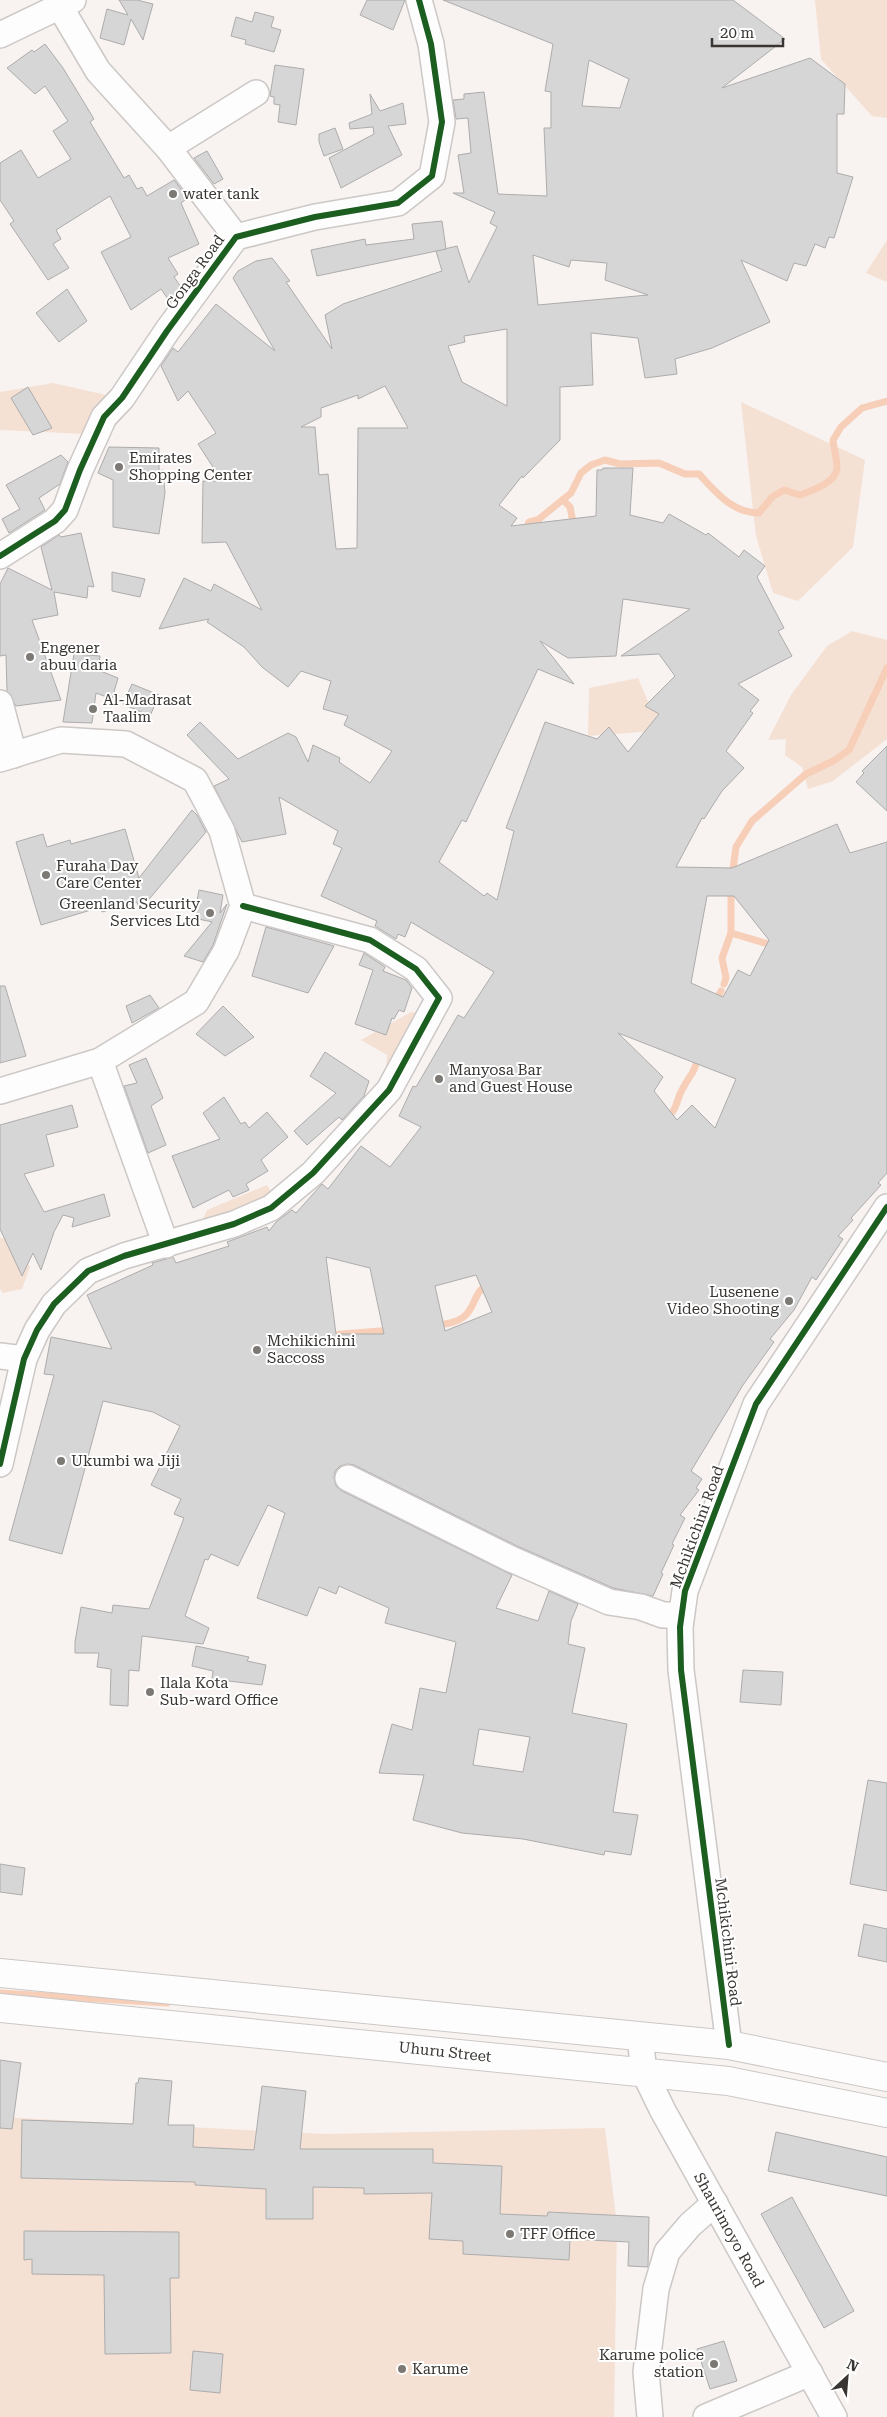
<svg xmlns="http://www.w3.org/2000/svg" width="887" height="2417" font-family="'Roboto Serif',serif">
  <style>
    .green { fill: #f5e0d4 }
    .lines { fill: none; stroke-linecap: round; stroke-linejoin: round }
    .stream { stroke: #f7ceb8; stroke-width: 7 }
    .building { fill: #d7d6d6; stroke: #adacac; fill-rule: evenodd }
    .street-casing { stroke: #ccc8c6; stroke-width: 28 }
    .secondary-casing { stroke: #ccc8c6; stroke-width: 30 }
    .street { stroke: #fefdfd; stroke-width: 25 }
    .secondary { stroke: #fefdfd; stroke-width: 28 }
    .cycleway-casing { stroke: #fff; stroke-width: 9 }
    .cycleway { stroke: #1b5e20; stroke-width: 6 }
    .poi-dot { fill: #7c7874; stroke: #fff; stroke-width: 2 }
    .labels { text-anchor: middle; stroke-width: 4; stroke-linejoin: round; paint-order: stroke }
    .poi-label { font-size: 15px; fill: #393532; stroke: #fff; text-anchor: start }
    .street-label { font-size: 15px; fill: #393532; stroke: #fff }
  </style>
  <rect width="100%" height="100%" fill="#f8f3f0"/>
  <!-- green -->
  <g class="green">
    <polygon points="815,0 887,0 887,118 872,116 821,59"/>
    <polygon points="887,240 887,282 866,273"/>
    <polygon points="53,383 115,397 107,435 0,430 0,392"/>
    <polygon points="741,402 865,460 853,547 798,601 773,593 756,536"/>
    <polygon points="852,631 887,640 887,739 833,781 808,789 802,767 785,755 786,739 768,740 791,695 827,646"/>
    <polygon points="638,678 650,706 680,729 588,736 589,688"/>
    <polygon points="411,1012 422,1013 386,1069 387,1055 361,1040"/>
    <polygon points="267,1185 274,1198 201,1224 207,1210"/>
    <polygon points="0,1238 8,1239 30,1267 22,1289 3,1293 0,1289"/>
    <polygon points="0,2117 325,2134 605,2128 617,2225 614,2417 0,2417"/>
  </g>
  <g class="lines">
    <!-- stream -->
    <g class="stream">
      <polyline points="563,500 570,507 574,527"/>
      <path d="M525 531 529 522 539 519 571 493 581 473 591 465 605 460 620 464 659 463 685 474H699C716 492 732 513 759 513L772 497 784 490 800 495C811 491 836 483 837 468 837 459 834 449 833 440L841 427 862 408 887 401"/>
      <polyline points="732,876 736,847 752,821 806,774 835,760 849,750 887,668"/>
      <polyline points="731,933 775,946"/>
      <polyline points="724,984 726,978 722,958 731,933 731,887"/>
      <polyline points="715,1003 721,991"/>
      <path d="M665 1119C679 1109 675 1101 683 1088 691 1073 695 1073 698 1055"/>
      <path d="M435 1325C483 1323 466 1294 489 1284"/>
      <polyline points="330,1335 392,1330"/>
      <polyline points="0,1993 167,2003"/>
    </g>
  </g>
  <!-- building -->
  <g class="building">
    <polygon points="119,0 137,0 153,4 143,40 131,19 124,45 100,38 107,9 128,15"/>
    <polygon points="367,0 405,0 393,30 360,15"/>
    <path d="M443 0H733L785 39 722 88 810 58 845 84 844 114H837V173L853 177 834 238 829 237 825 248 815 244 806 266 794 263 787 281 741 260 770 322 712 348 675 359 677 374 645 378 638 338 591 333 593 385 560 387V440L523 478 522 476 499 505 517 518 511 526 596 516 597 470H602L603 468H633L630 515 663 523 669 514 706 535 708 533 739 557 744 550 765 566 757 577 784 628 778 631 792 656 738 684 759 700 750 711 753 713 726 751 744 768 722 791 704 819 702 818 676 867 732 868 837 824 850 853 887 842V1173L878 1183 881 1185 851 1218 853 1220 838 1236 843 1239 816 1280 812 1277 794 1310 770 1339 774 1342 743 1385 691 1471 702 1479 696 1488 699 1490 680 1515 685 1518 672 1544 674 1545 661 1573 663 1574 653 1596 613 1588 517 1546 354 1465 348 1464 340 1466 335 1471 334 1478 336 1486 342 1491 512 1575 496 1608 538 1621 549 1591 578 1604 571 1621 568 1644 585 1648 572 1713 627 1724 613 1812 638 1815 631 1855 605 1851 604 1855 523 1839 462 1833 413 1820 424 1775 379 1773 392 1724 412 1730 420 1688 446 1693 456 1642 385 1623 389 1608 339 1586 336 1594 319 1587 307 1616 257 1598 285 1513 268 1505 238 1566 211 1554 208 1560 205 1559 185 1616 209 1628 203 1644 142 1636 139 1671 129 1670 128 1706 110 1705 111 1669 97 1667 99 1653H75V1642L81 1607 112 1613 113 1605 149 1609 184 1518 174 1514 181 1499 151 1485 180 1426 153 1412 103 1401 62 1554 9 1540 54 1375 44 1374 51 1337 112 1349 87 1295 153 1265 152 1263 173 1257 176 1263 229 1246 227 1242 267 1227 269 1231 276 1222 292 1210 296 1213 322 1184 328 1189 361 1146 390 1167 421 1127 399 1116 413 1086 416 1087 458 1015 464 1018 494 972 411 922 405 937 398 934 396 939 375 926 377 921 321 896 342 848 333 844 338 831 279 797 286 834 242 842 214 786 229 779 187 735 200 722 238 759 288 733 296 737 308 762 313 745 340 758 339 762 370 783 392 751 344 725 348 716 323 709 331 681 301 671 288 687 262 667 244 647 207 622 209 619 159 629 184 578 211 591 214 584 262 610 226 542 202 543 203 481H222L198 444 216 433 188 391 178 401 161 366 173 348 178 352 216 304 275 351 233 278 238 271 256 261 272 258 290 281 286 282 332 349 325 315 343 304 442 271 436 251 457 246 469 283 497 227 490 223 495 212 453 193H464L458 155 471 153 468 118 456 119 453 100 464 99V94L484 92 498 194 547 196 544 128H551V92L545 91 553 44ZM589 60 629 79 620 108 582 106ZM533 255 569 267 571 260 607 263 605 280 648 295 538 305ZM507 329V406L462 382 448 346 465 342 464 336ZM385 386 408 428H358L357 548 336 549 328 474 319 475 315 427H301L321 417V408L358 395V399ZM623 599 690 609 621 656 659 654 675 676 645 706 659 714 628 752 609 727 597 739 545 722 506 828 514 831 497 900 487 893 484 896 439 862 462 820 466 822 538 669 574 684 540 641 568 658 616 656ZM707 896H734L769 940 750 976 738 970 723 997 691 983ZM618 1033 736 1079 715 1128 692 1105 677 1120 654 1091 663 1077ZM326 1257 370 1268 384 1334H336ZM476 1275 492 1312 445 1331 435 1286ZM479 1729 530 1737 523 1772 473 1765Z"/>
    <polygon points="255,12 274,17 271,27 281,30 274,52 245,44 246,40 231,36 236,17 252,22"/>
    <polygon points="45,44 63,68 94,119 90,122 124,178 129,175 137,189 142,187 147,196 174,180 188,198 181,203 199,244 168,258 178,274 174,277 181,287 170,302 161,289 131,310 101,252 131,237 110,196 56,230 61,239 53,244 69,268 48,280 10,224 14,221 0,200 0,163 21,150 38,178 71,159 53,131 68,121 45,86 35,94 7,68 32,50 34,52"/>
    <polygon points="275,65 304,69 296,125 278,122 280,105 274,104 274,97 270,96"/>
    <polygon points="370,94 380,111 403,103 406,124 388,126 402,155 341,188 329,158 374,134 373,127 350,129 349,123 372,114"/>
    <polygon points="335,128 343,149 324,156 319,142 319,134"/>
    <polygon points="207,151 223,179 214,184 194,158"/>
    <polygon points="442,221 446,249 317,276 311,250 365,239 366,245 414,239 412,224"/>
    <polygon points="67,289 87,321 59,342 36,313"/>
    <polygon points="28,387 52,428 33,435 11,398"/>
    <polygon points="109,447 159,448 159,471 163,470 165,493 159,534 113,527 113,480 98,473"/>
    <polygon points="61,455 68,462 60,484 39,498 45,510 9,533 2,519 20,509 6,485"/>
    <polygon points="81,533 94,587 88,586 87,598 54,592 58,615 32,620 61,700 16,706 7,691 6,655 0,656 0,584 8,568 52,590 41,547 59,535 61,537"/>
    <polygon points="112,572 145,579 140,597 112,591"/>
    <polygon points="74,654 100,656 98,670 118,678 112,699 96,693 92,723 63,722"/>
    <polygon points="132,684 159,695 150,716 123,704"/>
    <polygon points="887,746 887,811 856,782 864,773 862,771"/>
    <polygon points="192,810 197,815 206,832 139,911 137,902 102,912 101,907 41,925 16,842 43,834 47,847 70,840 71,844 125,829 139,878"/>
    <polygon points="199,890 223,895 220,913 227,904 213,945 203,962 184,956 212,922 194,918"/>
    <polygon points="266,927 334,946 308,993 252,976"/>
    <polygon points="364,953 385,967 383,971 406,980 412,988 404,1012 399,1010 394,1019 392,1018 386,1035 355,1024 373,970 359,965"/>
    <polygon points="0,986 5,986 26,1056 0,1063"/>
    <polygon points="150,995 159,1008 132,1023 126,1006"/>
    <polygon points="223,1006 254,1037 225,1056 196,1034"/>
    <polygon points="325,1052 369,1081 364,1096 342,1120 339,1117 307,1145 294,1131 336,1093 310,1076"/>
    <polygon points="146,1058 163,1098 151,1106 166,1145 148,1153 124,1086 137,1083 129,1065"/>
    <polygon points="224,1097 241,1124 245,1122 249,1128 267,1112 288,1137 261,1160 268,1171 246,1184 249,1190 233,1197 229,1190 193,1208 172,1156 220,1139 203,1113"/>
    <polygon points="72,1105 78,1127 46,1135 54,1166 24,1174 44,1212 104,1194 110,1216 72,1227 74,1218 63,1215 54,1232 41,1270 33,1253 22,1276 0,1229 0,1125"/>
    <polygon points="196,1646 249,1657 247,1661 266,1665 262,1685 212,1679 213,1671 192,1666"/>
    <polygon points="743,1670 783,1672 781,1705 740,1702"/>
    <polygon points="868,1780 887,1783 887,1891 850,1884"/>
    <polygon points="0,1864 25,1868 22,1895 0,1892"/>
    <polygon points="864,1924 887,1929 887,1962 858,1956"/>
    <polygon points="0,2060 21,2063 12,2129 0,2128"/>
    <polygon points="139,2078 172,2081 168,2125 194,2125 193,2147 254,2150 262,2086 306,2091 300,2149 433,2149 433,2163 502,2166 500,2214 547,2216 548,2212 649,2217 648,2267 628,2266 629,2242 570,2239 569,2260 463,2254 463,2241 429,2239 432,2193 364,2194 364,2188 313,2187 313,2219 266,2219 266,2189 195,2185 195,2182 21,2178 22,2120 133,2124 136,2083 138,2083"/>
    <polygon points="776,2132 887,2157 887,2196 768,2171"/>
    <polygon points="792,2197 854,2311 824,2328 761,2214"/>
    <polygon points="24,2231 179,2232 179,2278 170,2278 171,2353 105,2354 104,2275 32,2274 32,2259 24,2260"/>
    <polygon points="724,2341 737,2381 710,2389 697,2349"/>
    <polygon points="193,2351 223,2354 220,2393 190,2390"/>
  </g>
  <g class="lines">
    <defs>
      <g id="street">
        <polyline points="56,0 98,71 168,148 236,237"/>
        <polyline points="0,35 73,0"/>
        <polyline points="168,148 256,93"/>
        <polyline points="0,556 55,521 65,510 80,470 104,417 122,398 167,331 236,237 315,217 398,203 432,176 442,122 431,44 419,0"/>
        <polyline points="0,703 14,755"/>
        <polyline points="0,759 61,740 126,744 195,780 222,831 243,906 226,951 196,1002 100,1061 0,1091"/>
        <polyline points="100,1061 166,1245"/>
        <polyline points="0,1356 24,1359"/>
        <polyline points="0,1464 24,1359 37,1330 54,1304 88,1271 124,1256 234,1224 271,1208 313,1173 389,1090 439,998 416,969 370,940 243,906"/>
        <polyline points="348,1478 511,1559 609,1602 641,1607 663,1615 681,1615"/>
        <polyline points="640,2037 644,2072 663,2111 834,2417"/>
        <polyline points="729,2045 681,1670 680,1627 685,1591 756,1404 887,1207"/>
        <polyline points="650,2417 646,2372 656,2289 667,2252 690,2225 715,2203"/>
        <polyline points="706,2417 810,2373"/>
      </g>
      <g id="secondary">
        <polyline points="0,1973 729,2045 887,2077"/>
        <polyline points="0,2008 728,2081 887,2113"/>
      </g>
    </defs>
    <!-- street casing -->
    <use href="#street" class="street-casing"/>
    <!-- secondary casing -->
    <use href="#secondary" class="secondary-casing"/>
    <!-- street -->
    <use href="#street" class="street"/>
    <!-- secondary -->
    <use href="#secondary" class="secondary"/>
    <defs>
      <g id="cycleway">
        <polyline points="0,556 55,521 65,510 80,470 104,417 122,398 167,331 236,237 315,217 398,203 432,176 442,122 431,44 419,0"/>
        <polyline points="0,1464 24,1359 37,1330 54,1304 88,1271 124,1256 234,1224 271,1208 313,1173 389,1090 439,998 416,969 370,940 243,906"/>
        <polyline points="729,2045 681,1670 680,1627 685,1591 756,1404 887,1207"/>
      </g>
    </defs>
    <!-- cycleway casing -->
    <use href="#cycleway" class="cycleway-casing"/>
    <!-- cycleway -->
    <use href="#cycleway" class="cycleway"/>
  </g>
  <!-- markers -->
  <g class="poi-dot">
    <circle cx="173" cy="194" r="5"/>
    <circle cx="119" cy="467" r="5"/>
    <circle cx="30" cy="657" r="5"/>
    <circle cx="93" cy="709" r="5"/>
    <circle cx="46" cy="875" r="5"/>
    <circle cx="210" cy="913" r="5"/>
    <circle cx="439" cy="1079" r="5"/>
    <circle cx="789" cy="1301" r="5"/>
    <circle cx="257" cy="1350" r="5"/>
    <circle cx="61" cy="1461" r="5"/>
    <circle cx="150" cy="1692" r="5"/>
    <circle cx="510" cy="2234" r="5"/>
    <circle cx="714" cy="2364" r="5"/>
    <circle cx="402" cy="2369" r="5"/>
  </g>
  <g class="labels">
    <!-- poi labels -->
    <g class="poi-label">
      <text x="183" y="199">water tank</text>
      <text x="129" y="463">Emirates<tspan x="129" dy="17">Shopping Center</tspan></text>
      <text x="40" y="653">Engener<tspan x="40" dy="17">abuu daria</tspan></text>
      <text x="103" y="705">Al-Madrasat<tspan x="103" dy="17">Taalim</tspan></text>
      <text x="56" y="871">Furaha Day<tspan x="56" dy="17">Care Center</tspan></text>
      <text x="200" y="909" text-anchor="end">Greenland Security<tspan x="200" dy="17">Services Ltd</tspan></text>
      <text x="449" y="1075">Manyosa Bar<tspan x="449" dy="17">and Guest House</tspan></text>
      <text x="779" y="1297" text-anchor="end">Lusenene<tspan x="779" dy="17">Video Shooting</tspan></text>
      <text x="267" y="1346">Mchikichini<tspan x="267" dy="17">Saccoss</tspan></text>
      <text x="71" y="1466">Ukumbi wa Jiji</text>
      <text x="160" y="1688">Ilala Kota<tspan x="160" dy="17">Sub-ward Office</tspan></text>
      <text x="520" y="2239">TFF Office</text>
      <text x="704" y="2360" text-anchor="end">Karume police<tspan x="704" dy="17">station</tspan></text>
      <text x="412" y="2374">Karume</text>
    </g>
    <!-- street labels -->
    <g class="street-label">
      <text transform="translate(195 272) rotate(-54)" y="5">Gonga Road</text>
      <text transform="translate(697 1527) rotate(-70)" y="5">Mchikichini Road</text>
      <text transform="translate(728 1942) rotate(83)" y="5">Mchikichini Road</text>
      <text transform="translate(445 2052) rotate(6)" y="5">Uhuru Street</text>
      <text transform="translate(729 2230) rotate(61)" y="5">Shaurimoyo Road</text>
    </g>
  </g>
  <!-- north arrow -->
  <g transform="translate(847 2377) rotate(26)" stroke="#ffffff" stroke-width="4" paint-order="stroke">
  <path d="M0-4L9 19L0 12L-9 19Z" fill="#393532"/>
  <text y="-8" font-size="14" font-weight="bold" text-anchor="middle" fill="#393532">N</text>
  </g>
  <!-- scale -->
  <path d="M712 38v8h71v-8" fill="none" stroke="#393532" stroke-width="2.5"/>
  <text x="720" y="38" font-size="15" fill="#393532" stroke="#ffffff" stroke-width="4" paint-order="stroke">20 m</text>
</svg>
